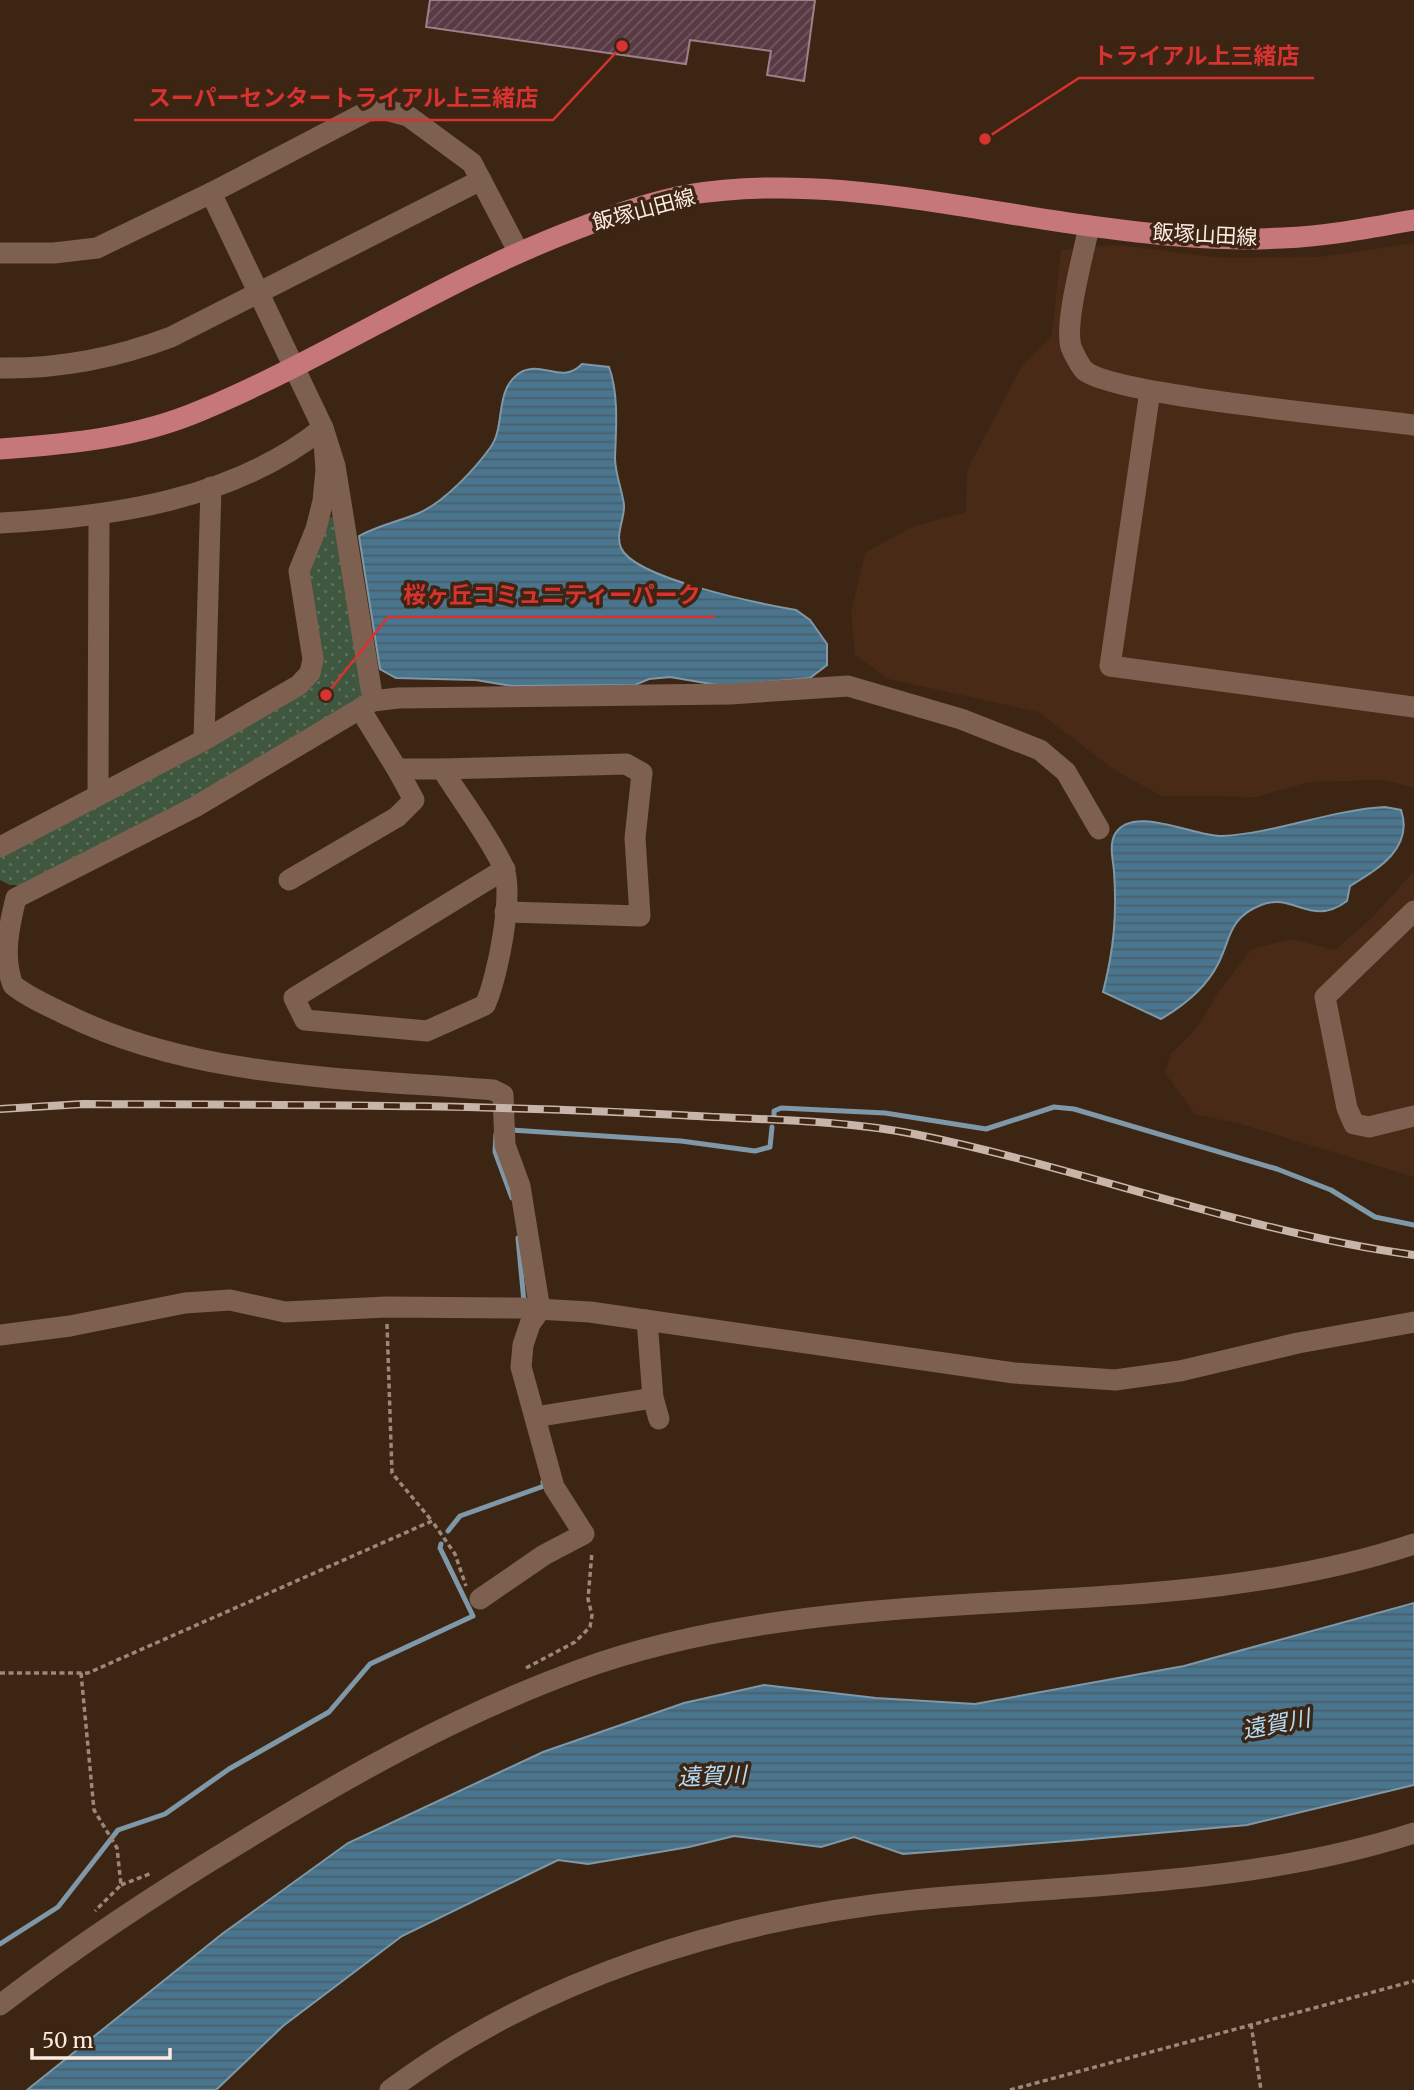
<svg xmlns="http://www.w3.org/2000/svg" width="1414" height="2090" font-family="Merriweather,'Noto Sans JP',serif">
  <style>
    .built { fill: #492a16 }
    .green { fill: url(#green-dots) }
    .water { fill: url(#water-rules); stroke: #7e98a7; stroke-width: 2 }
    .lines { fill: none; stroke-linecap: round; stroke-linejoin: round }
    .stream { stroke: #7e98a7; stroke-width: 5 }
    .building { fill: url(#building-hatch); stroke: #a17e89; stroke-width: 2 }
    .path { stroke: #9c877a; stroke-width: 3.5; stroke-dasharray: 5 3.5; stroke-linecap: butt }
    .minor { stroke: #7d604f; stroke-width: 21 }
    .major { stroke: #c6777a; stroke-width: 21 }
    .rail-casing { stroke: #c8b5a9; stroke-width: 8 }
    .rail { stroke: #3d2514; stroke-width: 5; stroke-dasharray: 16; stroke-linecap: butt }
    .labels { text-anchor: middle; stroke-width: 7; stroke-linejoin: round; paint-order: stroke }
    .street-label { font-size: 21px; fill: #fbeae0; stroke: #3d2514 }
    .water-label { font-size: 23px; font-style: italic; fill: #b3dcf6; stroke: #3d2514 }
    .leader { fill: none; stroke: #d83231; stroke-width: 2.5 }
    .callout-dot { fill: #d83231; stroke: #3d2514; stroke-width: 2.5 }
    .callout-label { font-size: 23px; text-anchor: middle; font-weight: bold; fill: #d83231; stroke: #3d2514; stroke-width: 7; stroke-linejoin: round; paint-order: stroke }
  </style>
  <defs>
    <pattern id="green-dots" width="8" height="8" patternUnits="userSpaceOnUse" patternTransform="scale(1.75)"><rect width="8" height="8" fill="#3f573e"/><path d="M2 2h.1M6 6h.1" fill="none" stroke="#5c6f5a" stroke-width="1.8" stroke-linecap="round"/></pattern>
    <pattern id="water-rules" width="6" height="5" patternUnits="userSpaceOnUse" patternTransform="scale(1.75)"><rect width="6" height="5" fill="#49758f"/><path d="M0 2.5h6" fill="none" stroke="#4a5e69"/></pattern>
    <pattern id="building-hatch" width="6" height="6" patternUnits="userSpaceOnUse" patternTransform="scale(1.75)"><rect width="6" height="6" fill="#583a44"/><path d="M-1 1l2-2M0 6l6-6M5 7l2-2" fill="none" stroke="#71575f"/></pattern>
  </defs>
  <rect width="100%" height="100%" fill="#3d2514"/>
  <!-- built -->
  <g class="built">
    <polygon points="1414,243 1414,788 1385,780 1309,782 1256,797 1162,796 1116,771 1038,712 889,679 855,655 851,613 865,553 912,527 966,512 967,470 1022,366 1052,335 1061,250 1116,245 1223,258 1320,257"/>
    <polygon points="1414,871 1414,1177 1238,1123 1196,1115 1165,1073 1171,1054 1197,1028 1219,991 1252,949 1291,939 1335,950 1372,918"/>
  </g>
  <!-- green -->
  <polygon class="green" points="334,517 364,688 357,703 231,777 23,885 10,885 0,880 0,854 311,684 305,574 324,518"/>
  <!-- water -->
  <g class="water">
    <path d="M582 364 609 367C619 394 616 429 615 458 615 473 622 490 624 505 625 518 615 534 621 548 635 579 762 604 796 610L810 620 827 644V665L810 678 723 686 670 677 649 679 635 685 512 686 476 680 396 678 380 669 359 536C377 526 400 521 419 513 444 502 474 470 490 448 506 427 494 392 518 374 541 358 561 386 582 364Z"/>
    <path d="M1385 807 1401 810C1414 848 1378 869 1350 886L1347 901C1311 928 1294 892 1261 905 1228 918 1231 939 1218 964 1206 988 1183 1006 1161 1019L1103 992C1114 949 1117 915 1114 871 1113 859 1109 845 1115 834 1133 803 1197 838 1222 836 1277 833 1330 810 1385 807Z"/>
    <polygon points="1414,1603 1414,1785 1247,1825 1080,1840 903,1854 854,1837 821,1847 734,1836 689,1847 588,1864 558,1860 402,1936 283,2026 216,2090 27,2090 222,1934 348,1843 543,1752 684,1703 764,1685 876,1698 975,1704 1184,1666"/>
  </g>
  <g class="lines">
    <!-- stream -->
    <g class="stream">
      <polyline points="774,1116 774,1111 781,1108 885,1113 986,1129 1054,1107 1074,1109 1277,1169 1331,1190 1375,1217 1414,1225"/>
      <polyline points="511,1130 681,1141 755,1151 770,1147 772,1127"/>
      <polyline points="496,1134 495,1152 512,1198"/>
      <polyline points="518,1238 524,1302"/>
      <polyline points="448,1531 460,1516 544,1486 543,1482"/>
      <polyline points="0,1944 58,1907 118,1830 165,1814 229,1769 329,1712 370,1664 473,1616 440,1548 441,1544"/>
    </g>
  </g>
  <!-- building -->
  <polygon class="building" points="430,0 815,0 804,81 767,75 771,51 690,40 686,64 426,27"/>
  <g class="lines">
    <!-- path -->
    <g class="path">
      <polyline points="387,1324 392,1473 432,1521"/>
      <polyline points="526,1668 575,1642 590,1627 592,1615 588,1599 592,1552"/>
      <polyline points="0,1673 88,1673 432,1521 455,1554 466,1586"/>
      <polyline points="81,1673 94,1810 117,1848 121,1885 95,1911"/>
      <polyline points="121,1885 152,1873"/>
      <polyline points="1251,2024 1261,2090"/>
      <polyline points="1010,2090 1414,1981"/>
    </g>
    <!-- minor -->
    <g class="minor">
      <path d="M1089 226C1084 253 1064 322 1071 347 1073 352 1080 366 1084 370 1109 395 1364 418 1414 425"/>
      <polyline points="0,253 54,253 97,248 211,193 368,111 386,110 408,116 472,163 518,251"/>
      <path d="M0 368C60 369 116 358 171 337L481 180"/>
      <polyline points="1150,391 1110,666 1414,707"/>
      <path d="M0 523C112 517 233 500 323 428L335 466 373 701"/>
      <path d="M360 709 397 769H442C462 801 487 833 503 866 515 892 497 980 485 1005L427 1031 305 1020 294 998 505 869"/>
      <polyline points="204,740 211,487"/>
      <polyline points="442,769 626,764 642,773 635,838 640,916 505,912"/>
      <polyline points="98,793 99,516"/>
      <polyline points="0,847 204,740 299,685 310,673 313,659 299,571 316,529 323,501 326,470 323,428 211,193"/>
      <polyline points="289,880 397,817 414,800 397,769"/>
      <polyline points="1414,911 1325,997 1347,1108 1354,1124 1369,1127 1414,1116"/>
      <polyline points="647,1320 653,1398 659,1419"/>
      <polyline points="0,1335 70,1326 185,1303 230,1300 285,1312 386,1307 519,1308 590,1312 1014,1373 1115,1380 1180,1371 1298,1343 1414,1322"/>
      <polyline points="535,1417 653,1398"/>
      <path d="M480 1599 544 1555 584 1534 554 1487 521 1367 523 1345 530 1324 540 1310 520 1186 505 1145 503 1095 493 1090C351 1078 196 1079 65 1014 47 1005 29 998 13 985 2 957 9 926 16 898L195 807 373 701 398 698 730 694 848 686 961 719 1040 750 1066 772 1099 829"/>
      <path d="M0 2005C77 1946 157 1893 240 1843 348 1776 459 1714 579 1670 666 1638 763 1622 855 1613 1040 1594 1235 1604 1414 1544"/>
      <path d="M390 2090C540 1978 729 1919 914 1900 1080 1884 1254 1885 1414 1833"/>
    </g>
    <!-- major -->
    <path class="major" d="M0 449C70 444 137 438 202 410 329 357 445 279 574 230 610 216 649 202 687 195 818 173 954 207 1083 225 1148 234 1217 242 1282 238 1327 236 1370 228 1414 220"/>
    <defs>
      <path id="rail" d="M0 1109 83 1104C281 1105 480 1104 678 1115 756 1120 838 1119 914 1134 1082 1168 1244 1232 1414 1255"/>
    </defs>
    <!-- rail casing -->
    <use href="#rail" class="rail-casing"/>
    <!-- rail -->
    <use href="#rail" class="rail"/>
  </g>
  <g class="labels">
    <!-- street labels -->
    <g class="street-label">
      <text transform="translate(644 210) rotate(-15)" y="7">飯塚山田線</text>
      <text transform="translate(1205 235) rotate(3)" y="7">飯塚山田線</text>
    </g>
    <!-- water labels -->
    <g class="water-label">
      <text transform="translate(1276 1724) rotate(-11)" y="8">遠賀川</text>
      <text transform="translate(712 1776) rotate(-2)" y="8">遠賀川</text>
    </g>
  </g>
  <!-- callouts -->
  <path class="leader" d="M985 139L1079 78H1314M622 46L553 120H134M326 695L388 617H715"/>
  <g class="callout-dot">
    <circle cx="985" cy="139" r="7"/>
    <circle cx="622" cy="46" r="7"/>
    <circle cx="326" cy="695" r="7"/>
  </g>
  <g class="callout-label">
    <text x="1196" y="64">トライアル上三緒店</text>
    <text x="343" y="106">スーパーセンタートライアル上三緒店</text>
    <text x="552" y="603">桜ヶ丘コミュニティーパーク</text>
  </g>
  <!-- scale -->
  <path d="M32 2048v10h138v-10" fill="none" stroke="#fbeae0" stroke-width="3.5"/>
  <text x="42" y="2048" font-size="21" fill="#fbeae0" stroke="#3d2514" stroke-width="5" paint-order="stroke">50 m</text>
</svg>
